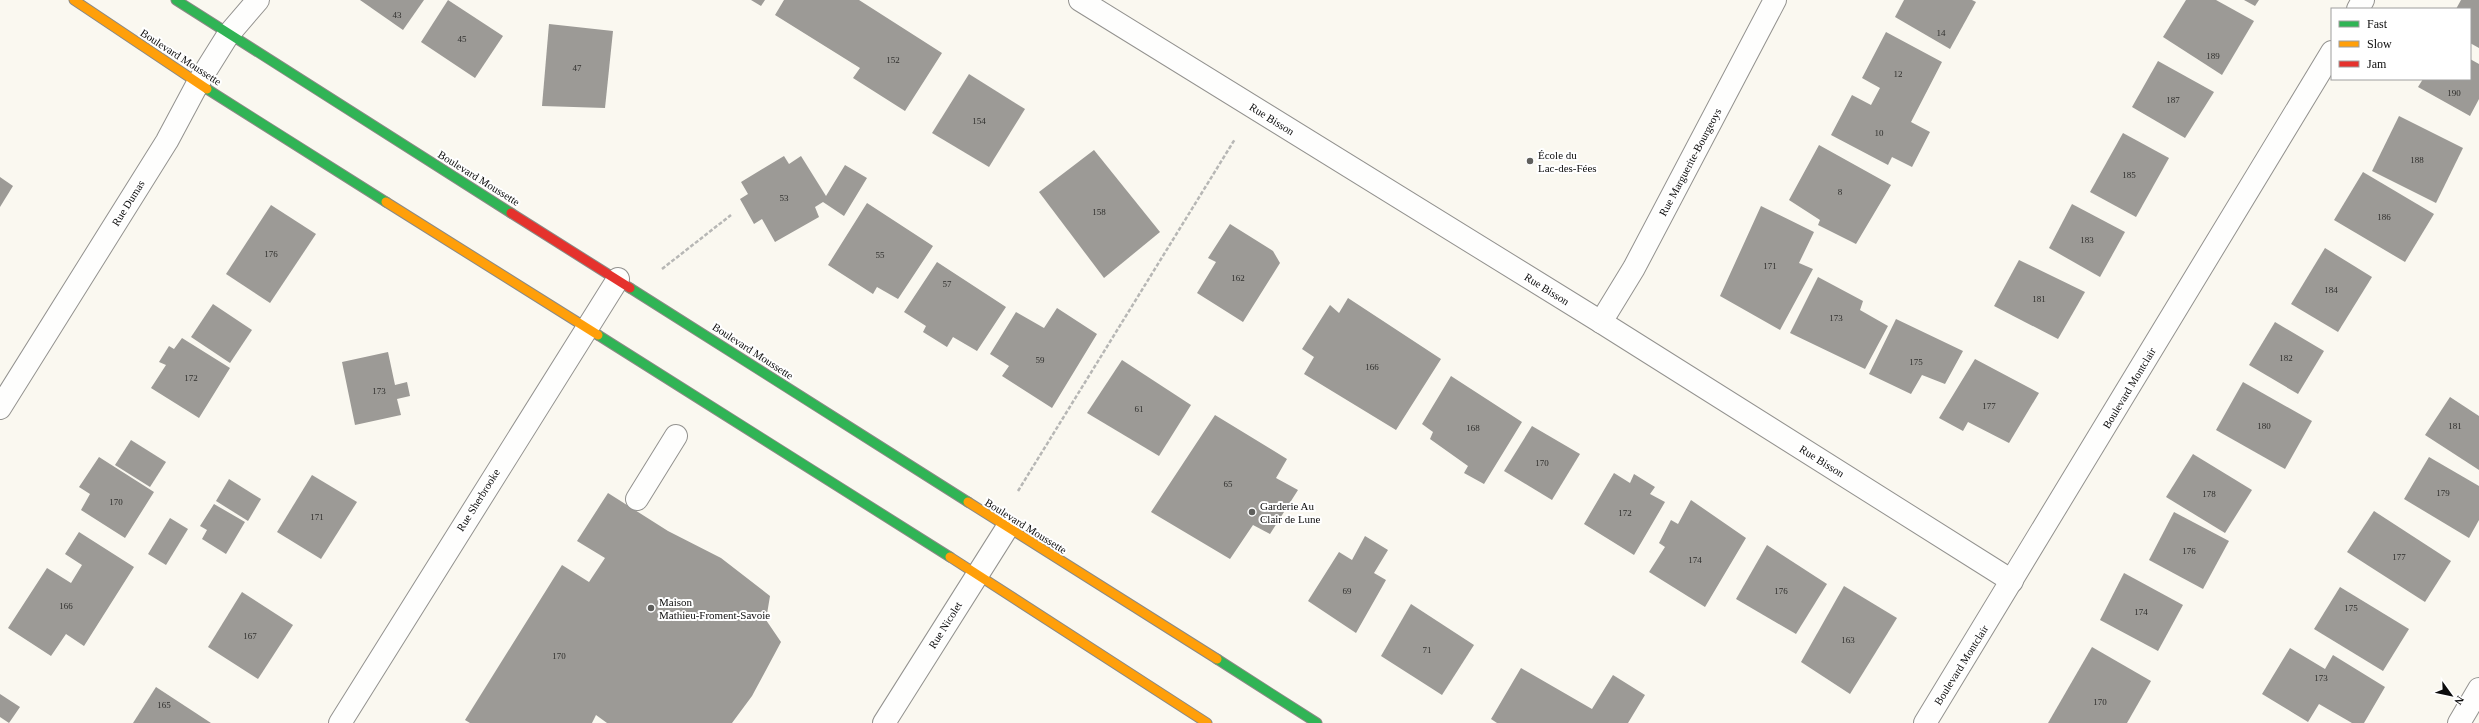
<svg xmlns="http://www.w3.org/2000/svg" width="2479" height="723" font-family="Georgia,serif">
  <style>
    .building { fill: #9c9a96 }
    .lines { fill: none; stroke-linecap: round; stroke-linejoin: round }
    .lane-casing { stroke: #93928f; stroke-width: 24 }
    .street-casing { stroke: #93928f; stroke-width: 24 }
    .fast-casing { stroke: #8a8985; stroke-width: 11 }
    .slow-casing { stroke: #8a8985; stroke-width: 11 }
    .jam-casing { stroke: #8a8985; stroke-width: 11 }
    .path { stroke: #b7b7b5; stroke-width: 2.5; stroke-dasharray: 4 2; stroke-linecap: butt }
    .lane { stroke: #fefefd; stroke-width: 22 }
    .street { stroke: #fefefd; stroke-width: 22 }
    .fast { stroke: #30b455; stroke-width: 9 }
    .slow { stroke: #ff9f0a; stroke-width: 9 }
    .jam { stroke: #e5322d; stroke-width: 9 }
    .poi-dot { fill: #5f5f5c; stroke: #fff; stroke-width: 1.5 }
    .labels { text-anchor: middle; stroke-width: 4; stroke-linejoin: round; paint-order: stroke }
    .number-label { font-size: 9px; fill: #30302e }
    .street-label { font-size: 11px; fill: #0c0c0c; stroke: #fff }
    .poi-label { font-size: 11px; fill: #0c0c0c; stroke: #fff; text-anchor: start }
  </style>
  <rect width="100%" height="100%" fill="#faf8f0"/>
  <!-- building -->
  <g class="building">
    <polygon points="360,0 424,0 403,30"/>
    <polygon points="448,0 503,36 475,78 421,42"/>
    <polygon points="751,0 765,0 761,6"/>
    <polygon points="784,0 859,0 942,53 905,111 853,78 860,68 775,15"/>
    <polygon points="1904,0 1972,0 1976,2 1950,49 1895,17"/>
    <polygon points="2186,0 2216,0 2254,21 2222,75 2163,37"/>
    <polygon points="2244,0 2259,0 2255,6"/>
    <polygon points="2461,0 2479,0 2479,48 2470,43 2470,9 2456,9"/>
    <polygon points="549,24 613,31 605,108 542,106"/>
    <polygon points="1886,32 1942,62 1911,122 1930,132 1912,167 1892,157 1888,165 1831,135 1852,95 1871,105 1880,88 1862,78"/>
    <polygon points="2470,59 2479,64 2479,99 2470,116 2418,87 2423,79 2470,79"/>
    <polygon points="2158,61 2214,92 2185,138 2132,107"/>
    <polygon points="969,74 1025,109 989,167 932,133"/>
    <polygon points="2399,116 2463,148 2436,203 2372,171"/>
    <polygon points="2123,133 2169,158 2136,217 2090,192"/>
    <polygon points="1819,145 1891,185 1856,244 1818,225 1820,220 1789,200"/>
    <polygon points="1094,150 1160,232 1104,278 1039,192"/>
    <polygon points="784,156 789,164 801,156 826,196 845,165 867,178 844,216 823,202 815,207 819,217 775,242 762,219 754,224 740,199 748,194 741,182"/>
    <polygon points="2363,172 2434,214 2405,262 2334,220"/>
    <polygon points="0,177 13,186 0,207"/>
    <polygon points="867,203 933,246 898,299 877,287 873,294 828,265"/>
    <polygon points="2072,204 2125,232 2100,277 2049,248"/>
    <polygon points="271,205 316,234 270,303 226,274"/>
    <polygon points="1761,206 1814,232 1799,263 1813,269 1780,330 1720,296"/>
    <polygon points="1230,224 1273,251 1280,263 1243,322 1197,293 1216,262 1208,258"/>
    <polygon points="2325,248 2372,277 2338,332 2291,304"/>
    <polygon points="2019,260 2085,292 2058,339 1994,306"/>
    <polygon points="937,262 1006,307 977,351 953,337 947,347 923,332 926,326 904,312"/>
    <polygon points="1818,277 1863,301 1860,310 1888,326 1865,369 1790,333"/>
    <polygon points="1348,298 1441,359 1396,430 1304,374 1314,357 1302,349 1330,305 1339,313"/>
    <polygon points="213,304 252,330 230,363 191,337"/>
    <polygon points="1057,308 1097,334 1052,408 1002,376 1009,366 990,354 1016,312 1044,328"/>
    <polygon points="1896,319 1963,351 1945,384 1922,375 1911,394 1869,374"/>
    <polygon points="2275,322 2324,351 2298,394 2249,365"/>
    <polygon points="182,338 230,368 199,418 151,388 166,365 159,362 169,346 174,349"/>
    <polygon points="388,352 395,385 407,382 410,396 397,399 401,415 355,425 342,362"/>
    <polygon points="1975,359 2039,393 2009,443 1968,422 1963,431 1939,418"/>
    <polygon points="1122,360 1191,405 1159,456 1087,413"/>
    <polygon points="1451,376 1522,422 1484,484 1464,473 1468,466 1430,439 1433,432 1422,424"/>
    <polygon points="2243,382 2312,421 2285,469 2216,430"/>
    <polygon points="2450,397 2479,416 2479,470 2425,435"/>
    <polygon points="1215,415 1287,459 1276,478 1298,490 1270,534 1253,525 1230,559 1151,512"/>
    <polygon points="1532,426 1580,454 1552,500 1504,471"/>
    <polygon points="131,440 166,462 150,487 115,465"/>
    <polygon points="2193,454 2252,490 2225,533 2166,497"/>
    <polygon points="99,457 154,492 125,538 81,510 90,494 79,487"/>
    <polygon points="2429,457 2479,486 2479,520 2469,538 2404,499"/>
    <polygon points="1614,473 1630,483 1634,474 1655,487 1650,494 1665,502 1634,555 1584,524"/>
    <polygon points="312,475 357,502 321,559 277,532"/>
    <polygon points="229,479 261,499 248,521 216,501"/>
    <polygon points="608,493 668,531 721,558 770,596 766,620 781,642 752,696 732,723 607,723 596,715 592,723 470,723 465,720 562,565 589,582 605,558 577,541"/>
    <polygon points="1691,500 1746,538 1705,607 1649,572 1665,547 1659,543 1671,520 1678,524"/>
    <polygon points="214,504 245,522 226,554 202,539 207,530 200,526"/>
    <polygon points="2374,511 2451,561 2425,602 2347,552"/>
    <polygon points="2174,512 2229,541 2203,589 2149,560"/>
    <polygon points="170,518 188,529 166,565 148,554"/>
    <polygon points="79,532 134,567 84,646 66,634 51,656 8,628 47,568 71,583 82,565 65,554"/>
    <polygon points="1365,536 1388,550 1374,573 1386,580 1356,633 1308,601 1339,552 1352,560"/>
    <polygon points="1767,545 1827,584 1796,634 1736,599"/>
    <polygon points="2124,573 2183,605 2158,651 2100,620"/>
    <polygon points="1844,586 1897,618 1850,694 1801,662"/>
    <polygon points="2340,587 2409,629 2383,671 2314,629"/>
    <polygon points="242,592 293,625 258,679 208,647"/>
    <polygon points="1411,604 1474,645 1442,695 1381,656"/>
    <polygon points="2092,647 2151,681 2127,723 2048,723"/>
    <polygon points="2290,648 2325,669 2333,655 2385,687 2364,723 2352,723 2319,704 2308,722 2262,694"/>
    <polygon points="1521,668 1592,709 1613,675 1645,695 1628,723 1497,723 1491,719"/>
    <polygon points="156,687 211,723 133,723"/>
    <polygon points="0,694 20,707 9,723 0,717"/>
  </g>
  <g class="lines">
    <defs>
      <polyline id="lane" points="637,499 676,436"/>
      <g id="street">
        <polyline points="1080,0 1601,322 2012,581"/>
        <polyline points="2358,9 2363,0"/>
        <polyline points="1601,322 1634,268 1775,0"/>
        <polyline points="0,408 167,141 198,83 228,35 258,0"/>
        <polyline points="340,723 618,279"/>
        <polyline points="884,723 1007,528"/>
        <polyline points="1925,723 2332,52"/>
        <polyline points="2459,723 2479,689"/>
      </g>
      <g id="fast">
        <polyline points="176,0 511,213"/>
        <polyline points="207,89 386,202"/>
        <polyline points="630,288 968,502"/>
        <polyline points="598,335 950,557"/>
        <polyline points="1217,659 1317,723"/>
      </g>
      <g id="slow">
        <polyline points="74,0 207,89"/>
        <polyline points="386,202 598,335"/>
        <polyline points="968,502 1217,659"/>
        <polyline points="950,557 1207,723"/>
      </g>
      <polyline id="jam" points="511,213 630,288"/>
    </defs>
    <!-- lane casing -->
    <use href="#lane" class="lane-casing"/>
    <!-- street casing -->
    <use href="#street" class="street-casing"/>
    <!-- fast casing -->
    <use href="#fast" class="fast-casing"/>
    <!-- slow casing -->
    <use href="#slow" class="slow-casing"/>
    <!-- jam casing -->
    <use href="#jam" class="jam-casing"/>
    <!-- path -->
    <g class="path">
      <polyline points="662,269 731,215"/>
      <polyline points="1018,491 1235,139"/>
    </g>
    <!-- lane -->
    <use href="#lane" class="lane"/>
    <!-- street -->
    <use href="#street" class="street"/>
    <!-- fast -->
    <use href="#fast" class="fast"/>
    <!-- slow -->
    <use href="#slow" class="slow"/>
    <!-- jam -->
    <use href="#jam" class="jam"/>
  </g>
  <!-- markers -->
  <g class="poi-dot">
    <circle cx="1530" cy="161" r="4"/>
    <circle cx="1252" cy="512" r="4"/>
    <circle cx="651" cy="608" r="4"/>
  </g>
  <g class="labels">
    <!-- number labels -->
    <g class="number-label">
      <text x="397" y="18">43</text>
      <text x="1941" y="36">14</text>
      <text x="462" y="42">45</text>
      <text x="2213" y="59">189</text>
      <text x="893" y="63">152</text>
      <text x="577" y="71">47</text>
      <text x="1898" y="77">12</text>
      <text x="2454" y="96">190</text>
      <text x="2173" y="103">187</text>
      <text x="979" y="124">154</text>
      <text x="1879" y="136">10</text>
      <text x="2417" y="163">188</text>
      <text x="2129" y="178">185</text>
      <text x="1840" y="195">8</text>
      <text x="784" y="201">53</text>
      <text x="1099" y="215">158</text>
      <text x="2384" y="220">186</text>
      <text x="2087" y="243">183</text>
      <text x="271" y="257">176</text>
      <text x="880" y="258">55</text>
      <text x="1770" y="269">171</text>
      <text x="1238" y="281">162</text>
      <text x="947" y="287">57</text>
      <text x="2331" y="293">184</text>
      <text x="2039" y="302">181</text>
      <text x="1836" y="321">173</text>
      <text x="2286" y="361">182</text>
      <text x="1040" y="363">59</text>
      <text x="1916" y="365">175</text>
      <text x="1372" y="370">166</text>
      <text x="191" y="381">172</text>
      <text x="379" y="394">173</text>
      <text x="1989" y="409">177</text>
      <text x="1139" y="412">61</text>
      <text x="2264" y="429">180</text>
      <text x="2455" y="429">181</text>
      <text x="1473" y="431">168</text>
      <text x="1542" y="466">170</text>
      <text x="1228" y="487">65</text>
      <text x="2443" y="496">179</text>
      <text x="2209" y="497">178</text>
      <text x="116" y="505">170</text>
      <text x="1625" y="516">172</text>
      <text x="317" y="520">171</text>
      <text x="2189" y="554">176</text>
      <text x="2399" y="560">177</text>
      <text x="1695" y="563">174</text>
      <text x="1347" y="594">69</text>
      <text x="1781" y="594">176</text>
      <text x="66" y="609">166</text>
      <text x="2351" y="611">175</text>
      <text x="2141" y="615">174</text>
      <text x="250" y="639">167</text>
      <text x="1848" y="643">163</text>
      <text x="1427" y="653">71</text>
      <text x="559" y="659">170</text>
      <text x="2321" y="681">173</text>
      <text x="2100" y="705">170</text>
      <text x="164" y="708">165</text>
    </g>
    <!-- street labels -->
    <g class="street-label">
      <text transform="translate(181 57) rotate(33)" y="4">Boulevard Moussette</text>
      <text transform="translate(1272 119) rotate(32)" y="4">Rue Bisson</text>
      <text transform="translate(1690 162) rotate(-62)" y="4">Rue Marguerite-Bourgeoys</text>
      <text transform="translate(479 178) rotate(32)" y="4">Boulevard Moussette</text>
      <text transform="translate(128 203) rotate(-58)" y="4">Rue Dumas</text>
      <text transform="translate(1547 289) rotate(32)" y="4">Rue Bisson</text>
      <text transform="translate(753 351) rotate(33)" y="4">Boulevard Moussette</text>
      <text transform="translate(2129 388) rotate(-59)" y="4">Boulevard Montclair</text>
      <text transform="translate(1822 461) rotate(32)" y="4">Rue Bisson</text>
      <text transform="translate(478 500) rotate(-58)" y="4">Rue Sherbrooke</text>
      <text transform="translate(1026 526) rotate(32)" y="4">Boulevard Moussette</text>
      <text transform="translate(945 625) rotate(-58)" y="4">Rue Nicolet</text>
      <text transform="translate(1961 665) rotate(-58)" y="4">Boulevard Montclair</text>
    </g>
    <!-- poi labels -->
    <g class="poi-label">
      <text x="1538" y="159">École du<tspan x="1538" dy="13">Lac-des-Fées</tspan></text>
      <text x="1260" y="510">Garderie Au<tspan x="1260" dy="13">Clair de Lune</tspan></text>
      <text x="659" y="606">Maison<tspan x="659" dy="13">Mathieu-Froment-Savoie</tspan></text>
    </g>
  </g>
  <!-- legend -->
  <rect x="2331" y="8" width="140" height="72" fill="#ffffff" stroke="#9e9e9e"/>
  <rect x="2339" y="21" width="20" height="6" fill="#30b455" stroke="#9e9e9e"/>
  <text x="2367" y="28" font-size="12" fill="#0c0c0c">Fast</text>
  <rect x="2339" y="41" width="20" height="6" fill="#ff9f0a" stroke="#9e9e9e"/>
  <text x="2367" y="48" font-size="12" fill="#0c0c0c">Slow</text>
  <rect x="2339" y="61" width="20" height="6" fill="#e5322d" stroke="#9e9e9e"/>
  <text x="2367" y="68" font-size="12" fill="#0c0c0c">Jam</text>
  <!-- north arrow -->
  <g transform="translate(2451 695) rotate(123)" stroke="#ffffff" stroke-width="3" paint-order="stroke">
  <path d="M0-3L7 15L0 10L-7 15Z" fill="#0c0c0c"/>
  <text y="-6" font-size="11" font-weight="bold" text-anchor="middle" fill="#0c0c0c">N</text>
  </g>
</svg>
